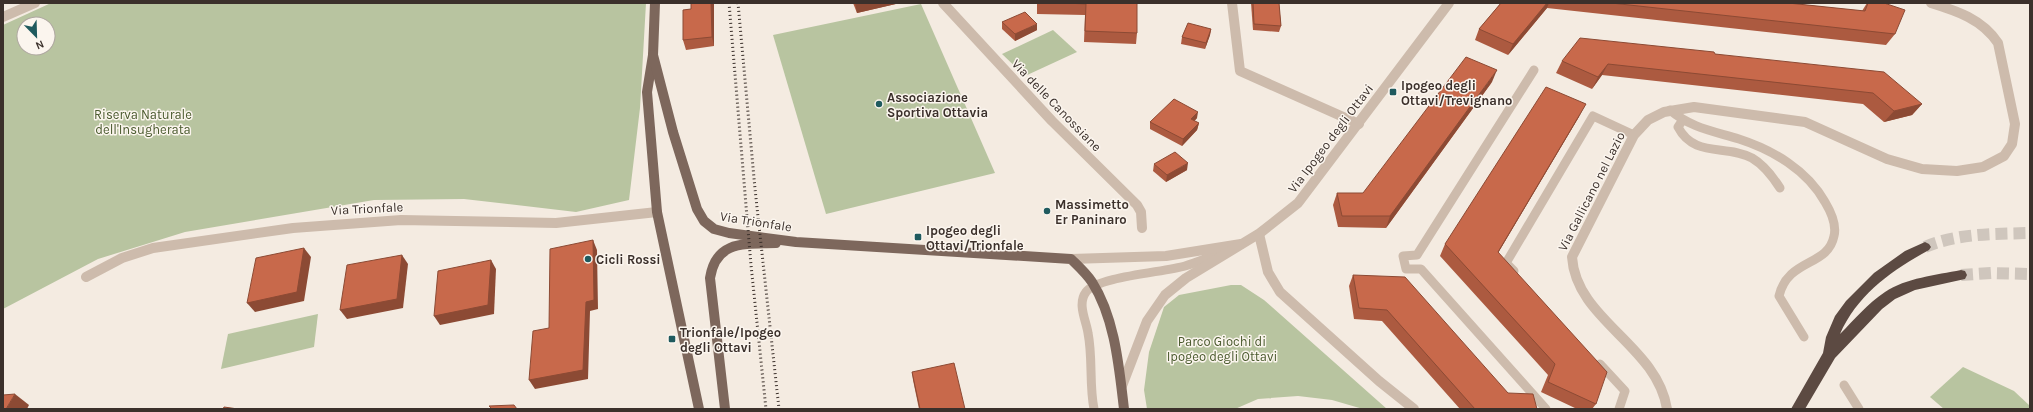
<svg xmlns="http://www.w3.org/2000/svg" width="2033" height="412" font-family="Karla,sans-serif">
  <style>
    .green { fill: #b8c4a0; fill-rule: evenodd }
    .lines { fill: none; stroke-linecap: round; stroke-linejoin: round }
    .motorway-tunnel { stroke: #cfc6bd; stroke-width: 12; stroke-dasharray: 12 6; stroke-linecap: butt }
    .service { stroke: #cdbbac; stroke-width: 9 }
    .minor { stroke: #cdbbac; stroke-width: 10 }
    .tertiary { stroke: #cdbbac; stroke-width: 10 }
    .primary { stroke: #7d675c; stroke-width: 10 }
    .motorway { fill: #5c4a42; fill-rule: evenodd }
    .rail { stroke: #3b302b; stroke-width: 3; stroke-dasharray: 1 3; stroke-linecap: butt }
    .wall { fill: #ac5a40 }
    .shaded-wall { fill: #8c4a34 }
    .building { fill: #c8694b; stroke: #8c4a34 }
    .poi-dot { fill: #1f5a5e; stroke: #fbf5ee; stroke-width: 1.5 }
    .labels { text-anchor: middle; stroke-width: 3; stroke-linejoin: round; paint-order: stroke }
    .poi-label { font-size: 13px; font-weight: bold; fill: #3b302b; stroke: #fbf5ee; text-anchor: start }
    .street-label { font-size: 13px; fill: #3b302b; stroke: #fbf5ee }
    .park-label { font-size: 13px; fill: #4a5a2e; stroke: #fbf5ee }
  </style>
  <rect width="100%" height="100%" fill="#f4ebe1"/>
  <!-- green -->
  <g class="green">
    <path d="M51 3H646L640 108 629 200 576 212 464 199 374 200 185 232 98 259 3 309V25ZM24 24H48V48H24Z"/>
    <polygon points="921,4 995,173 826,214 773,35"/>
    <polygon points="1053,30 1077,52 1025,76 1002,54"/>
    <polygon points="1231,285 1241,285 1264,300 1387,409 1363,409 1332,400 1298,396 1258,399 1235,409 1147,409 1144,390 1149,352 1164,307 1179,295"/>
    <polygon points="318,314 314,347 221,369 228,334"/>
    <polygon points="1963,367 2014,391 2030,406 2030,409 1944,409 1930,397"/>
  </g>
  <g class="lines">
    <!-- motorway-tunnel -->
    <g class="motorway-tunnel">
      <path d="M1925 247C1958 233 1995 234 2030 233"/>
      <polyline points="1961,275 1991,273 2030,274"/>
    </g>
    <!-- service -->
    <g class="service">
      <polyline points="1534,70 1417,255 1403,256 1406,269 1421,269 1546,409"/>
      <path d="M1670 110C1691 128 1713 131 1739 139 1773 150 1807 170 1825 202 1831 212 1837 224 1834 236 1828 267 1788 258 1779 296L1804 337"/>
      <path d="M1682 121 1678 127C1694 158 1726 144 1752 158 1764 165 1773 177 1780 188"/>
      <polyline points="1514,271 1506,263 1593,116 1634,135"/>
      <polyline points="1600,364 1625,391 1619,409"/>
      <polyline points="1844,385 1859,409"/>
      <path d="M1094 409C1089 384 1093 358 1088 333 1086 320 1077 304 1086 292 1096 277 1165 272 1185 266 1198 262 1212 256 1225 251"/>
    </g>
    <!-- minor -->
    <g class="minor">
      <polyline points="943,3 1052,121 1137,205 1141,212 1142,228"/>
      <polyline points="1232,3 1240,71 1359,124"/>
      <polyline points="3,17 35,3"/>
      <polyline points="1259,234 1268,272 1280,292 1379,381 1414,409"/>
      <polyline points="86,277 122,258 153,248 293,228 401,220 556,223 657,212"/>
      <path d="M1667 409C1657 345 1576 320 1572 257L1634 135 1648 120 1664 112 1694 107 1805 122 1887 159 1922 169 1957 171 1983 167 2004 156 2012 144 2015 124 1998 43C1982 19 1957 11 1931 3"/>
    </g>
    <!-- tertiary -->
    <g class="tertiary">
      <polyline points="1071,259 1166,256 1241,244"/>
      <polyline points="1122,386 1147,321 1165,295 1186,278 1260,233 1298,203 1449,3"/>
    </g>
    <!-- primary -->
    <g class="primary">
      <polyline points="655,3 653,55 647,92 657,212 699,409"/>
      <path d="M653 55 673 132 697 209 704 221 714 229 729 233 796 242 1071 259C1078 266 1086 273 1092 282 1115 318 1119 367 1124 409"/>
      <path d="M725 409 710 278C716 240 745 244 776 243"/>
    </g>
    <!-- motorway -->
    <path class="motorway" d="M1925 242 1929 244 1931 247 1929 250C1892 270 1857 295 1840 334 1854 320 1868 303 1885 292 1906 278 1936 275 1961 270L1965 271 1967 275 1965 279 1915 290 1895 299 1882 309 1835 358 1805 409H1791L1823 353 1826 337 1835 316 1846 301 1874 273 1905 251Z"/>
    <!-- rail -->
    <g class="rail">
      <polyline points="729,3 751,265 766,409"/>
      <polyline points="738,3 755,189 779,409"/>
    </g>
  </g>
  <!-- wall -->
  <g class="wall">
    <polygon points="691,3 714,3 714,46 686,50 683,40 691,9"/>
    <polygon points="853,3 900,3 857,13"/>
    <polygon points="1037,3 1137,3 1137,33 1136,44 1084,42 1085,15 1037,14"/>
    <polygon points="1251,3 1279,3 1281,26 1279,32 1253,30"/>
    <polygon points="1501,3 1788,3 1862,11 1867,3 1884,3 1895,34 1886,45 1547,8 1508,55 1475,40 1479,29"/>
    <polygon points="1002,22 1037,30 1015,41 1002,29"/>
    <polygon points="1211,29 1210,35 1205,49 1181,44 1182,37"/>
    <polygon points="1715,54 1922,104 1912,115 1884,122 1863,104 1602,75 1592,89 1556,73 1562,61"/>
    <polygon points="1492,82 1386,228 1338,227 1333,205 1337,193 1363,193"/>
    <polygon points="1580,115 1498,253 1596,404 1592,409 1577,409 1541,392 1548,375 1440,256 1445,244"/>
    <polygon points="1197,118 1194,121 1199,123 1197,130 1182,146 1150,129 1150,122"/>
    <polygon points="1154,164 1187,170 1166,182 1153,171"/>
    <polygon points="1353,275 1508,393 1537,409 1460,409 1382,321 1354,319 1349,286"/>
    <polygon points="912,372 965,409 919,409 913,380"/>
  </g>
  <!-- shaded-wall -->
  <g class="shaded-wall">
    <polygon points="711,3 714,3 714,46 712,37"/>
    <polygon points="855,3 900,3 857,13"/>
    <polygon points="1547,3 1549,3 1547,8 1508,55 1513,44"/>
    <polygon points="1037,24 1037,30 1015,41 1015,34"/>
    <polygon points="1211,29 1210,35 1205,49 1206,43"/>
    <polygon points="1608,64 1602,75 1592,89 1598,77"/>
    <polygon points="1497,70 1492,82 1386,228 1390,216"/>
    <polygon points="1586,104 1580,115 1492,263 1498,252"/>
    <polygon points="1922,104 1912,115 1884,122 1894,111"/>
    <polygon points="1198,112 1197,118 1190,126 1191,119"/>
    <polygon points="1199,123 1197,130 1182,146 1183,139"/>
    <polygon points="1188,163 1187,170 1166,182 1167,175"/>
    <polygon points="593,240 597,250 598,309 590,311 588,379 535,389 529,380"/>
    <polygon points="304,248 311,257 304,301 255,312 247,303"/>
    <polygon points="402,255 408,264 403,308 347,319 340,310"/>
    <polygon points="491,260 496,269 494,314 440,325 434,316"/>
    <polygon points="15,394 29,405 27,409 6,409"/>
  </g>
  <!-- building -->
  <g class="building">
    <polygon points="691,3 711,3 712,37 683,40 683,10 691,9"/>
    <polygon points="1065,3 1137,3 1137,33 1085,31 1086,4"/>
    <polygon points="1253,3 1279,3 1281,26 1254,24"/>
    <polygon points="1501,3 1547,3 1513,44 1479,29"/>
    <polygon points="1611,3 1788,3 1865,11 1868,3 1884,3 1905,10 1895,34"/>
    <polygon points="1025,12 1037,24 1015,34 1002,22"/>
    <polygon points="1188,23 1211,29 1206,43 1182,37"/>
    <polygon points="1580,38 1714,52 1715,54 1884,72 1922,104 1894,111 1873,93 1608,64 1598,77 1562,61"/>
    <polygon points="1466,57 1497,70 1390,216 1342,216 1337,193 1363,193"/>
    <polygon points="1546,87 1586,104 1498,252 1607,372 1596,404 1548,382 1555,364 1445,244"/>
    <polygon points="1174,99 1198,112 1191,119 1199,123 1183,139 1150,122"/>
    <polygon points="1175,152 1188,163 1167,175 1154,164"/>
    <polygon points="593,240 594,300 586,302 583,370 529,380 533,331 549,328 550,249"/>
    <polygon points="304,248 297,292 247,303 256,258"/>
    <polygon points="402,255 397,299 340,310 347,265"/>
    <polygon points="491,260 488,305 434,316 438,271"/>
    <polygon points="1353,275 1405,277 1508,393 1533,394 1537,409 1475,409 1387,310 1359,308"/>
    <polygon points="954,363 965,409 920,409 912,372"/>
    <polygon points="15,394 6,409 3,409 3,395"/>
    <polygon points="514,405 517,409 492,409 489,406"/>
    <polygon points="224,407 238,409 223,409"/>
  </g>
  <!-- markers -->
  <g class="poi-dot">
    <rect x="1389" y="88" width="8" height="8" rx="2"/>
    <circle cx="879" cy="104" r="4"/>
    <circle cx="1047" cy="211" r="4"/>
    <rect x="914" y="233" width="8" height="8" rx="2"/>
    <circle cx="588" cy="259" r="4"/>
    <rect x="668" y="335" width="8" height="8" rx="2"/>
  </g>
  <g class="labels">
    <!-- poi labels -->
    <g class="poi-label">
      <text x="1401" y="90">Ipogeo degli<tspan x="1401" dy="15">Ottavi/Trevignano</tspan></text>
      <text x="887" y="102">Associazione<tspan x="887" dy="15">Sportiva Ottavia</tspan></text>
      <text x="1055" y="209">Massimetto<tspan x="1055" dy="15">Er Paninaro</tspan></text>
      <text x="926" y="235">Ipogeo degli<tspan x="926" dy="15">Ottavi/Trionfale</tspan></text>
      <text x="596" y="264">Cicli Rossi</text>
      <text x="680" y="337">Trionfale/Ipogeo<tspan x="680" dy="15">degli Ottavi</tspan></text>
    </g>
    <!-- street labels -->
    <g class="street-label">
      <text transform="translate(1057 105) rotate(46)" y="5">Via delle Canossiane</text>
      <text transform="translate(1330 138) rotate(-53)" y="5">Via Ipogeo degli Ottavi</text>
      <text transform="translate(1591 191) rotate(-63)" y="5">Via Gallicano nel Lazio</text>
      <text transform="translate(367 208) rotate(-3)" y="5">Via Trionfale</text>
      <text transform="translate(756 221) rotate(9)" y="5">Via Trionfale</text>
    </g>
    <!-- park labels -->
    <g class="park-label">
      <text x="143" y="119">Riserva Naturale<tspan x="143" dy="15">dell'Insugherata</tspan></text>
      <text x="1222" y="346">Parco Giochi di<tspan x="1222" dy="15">Ipogeo degli Ottavi</tspan></text>
    </g>
  </g>
  <!-- border -->
  <rect width="2033" height="412" fill="none" stroke="#3b302b" stroke-width="8"/>
  <!-- north arrow -->
  <g transform="translate(36 36) rotate(157)"><circle r="19" fill="#fbf5ee" stroke="#aea6a0"/>
  <path d="M0-3L7 15L0 10L-7 15Z" fill="#1f5a5e"/>
  <text y="-6" font-size="11" font-weight="bold" text-anchor="middle" fill="#3b302b">N</text>
  </g>
</svg>
